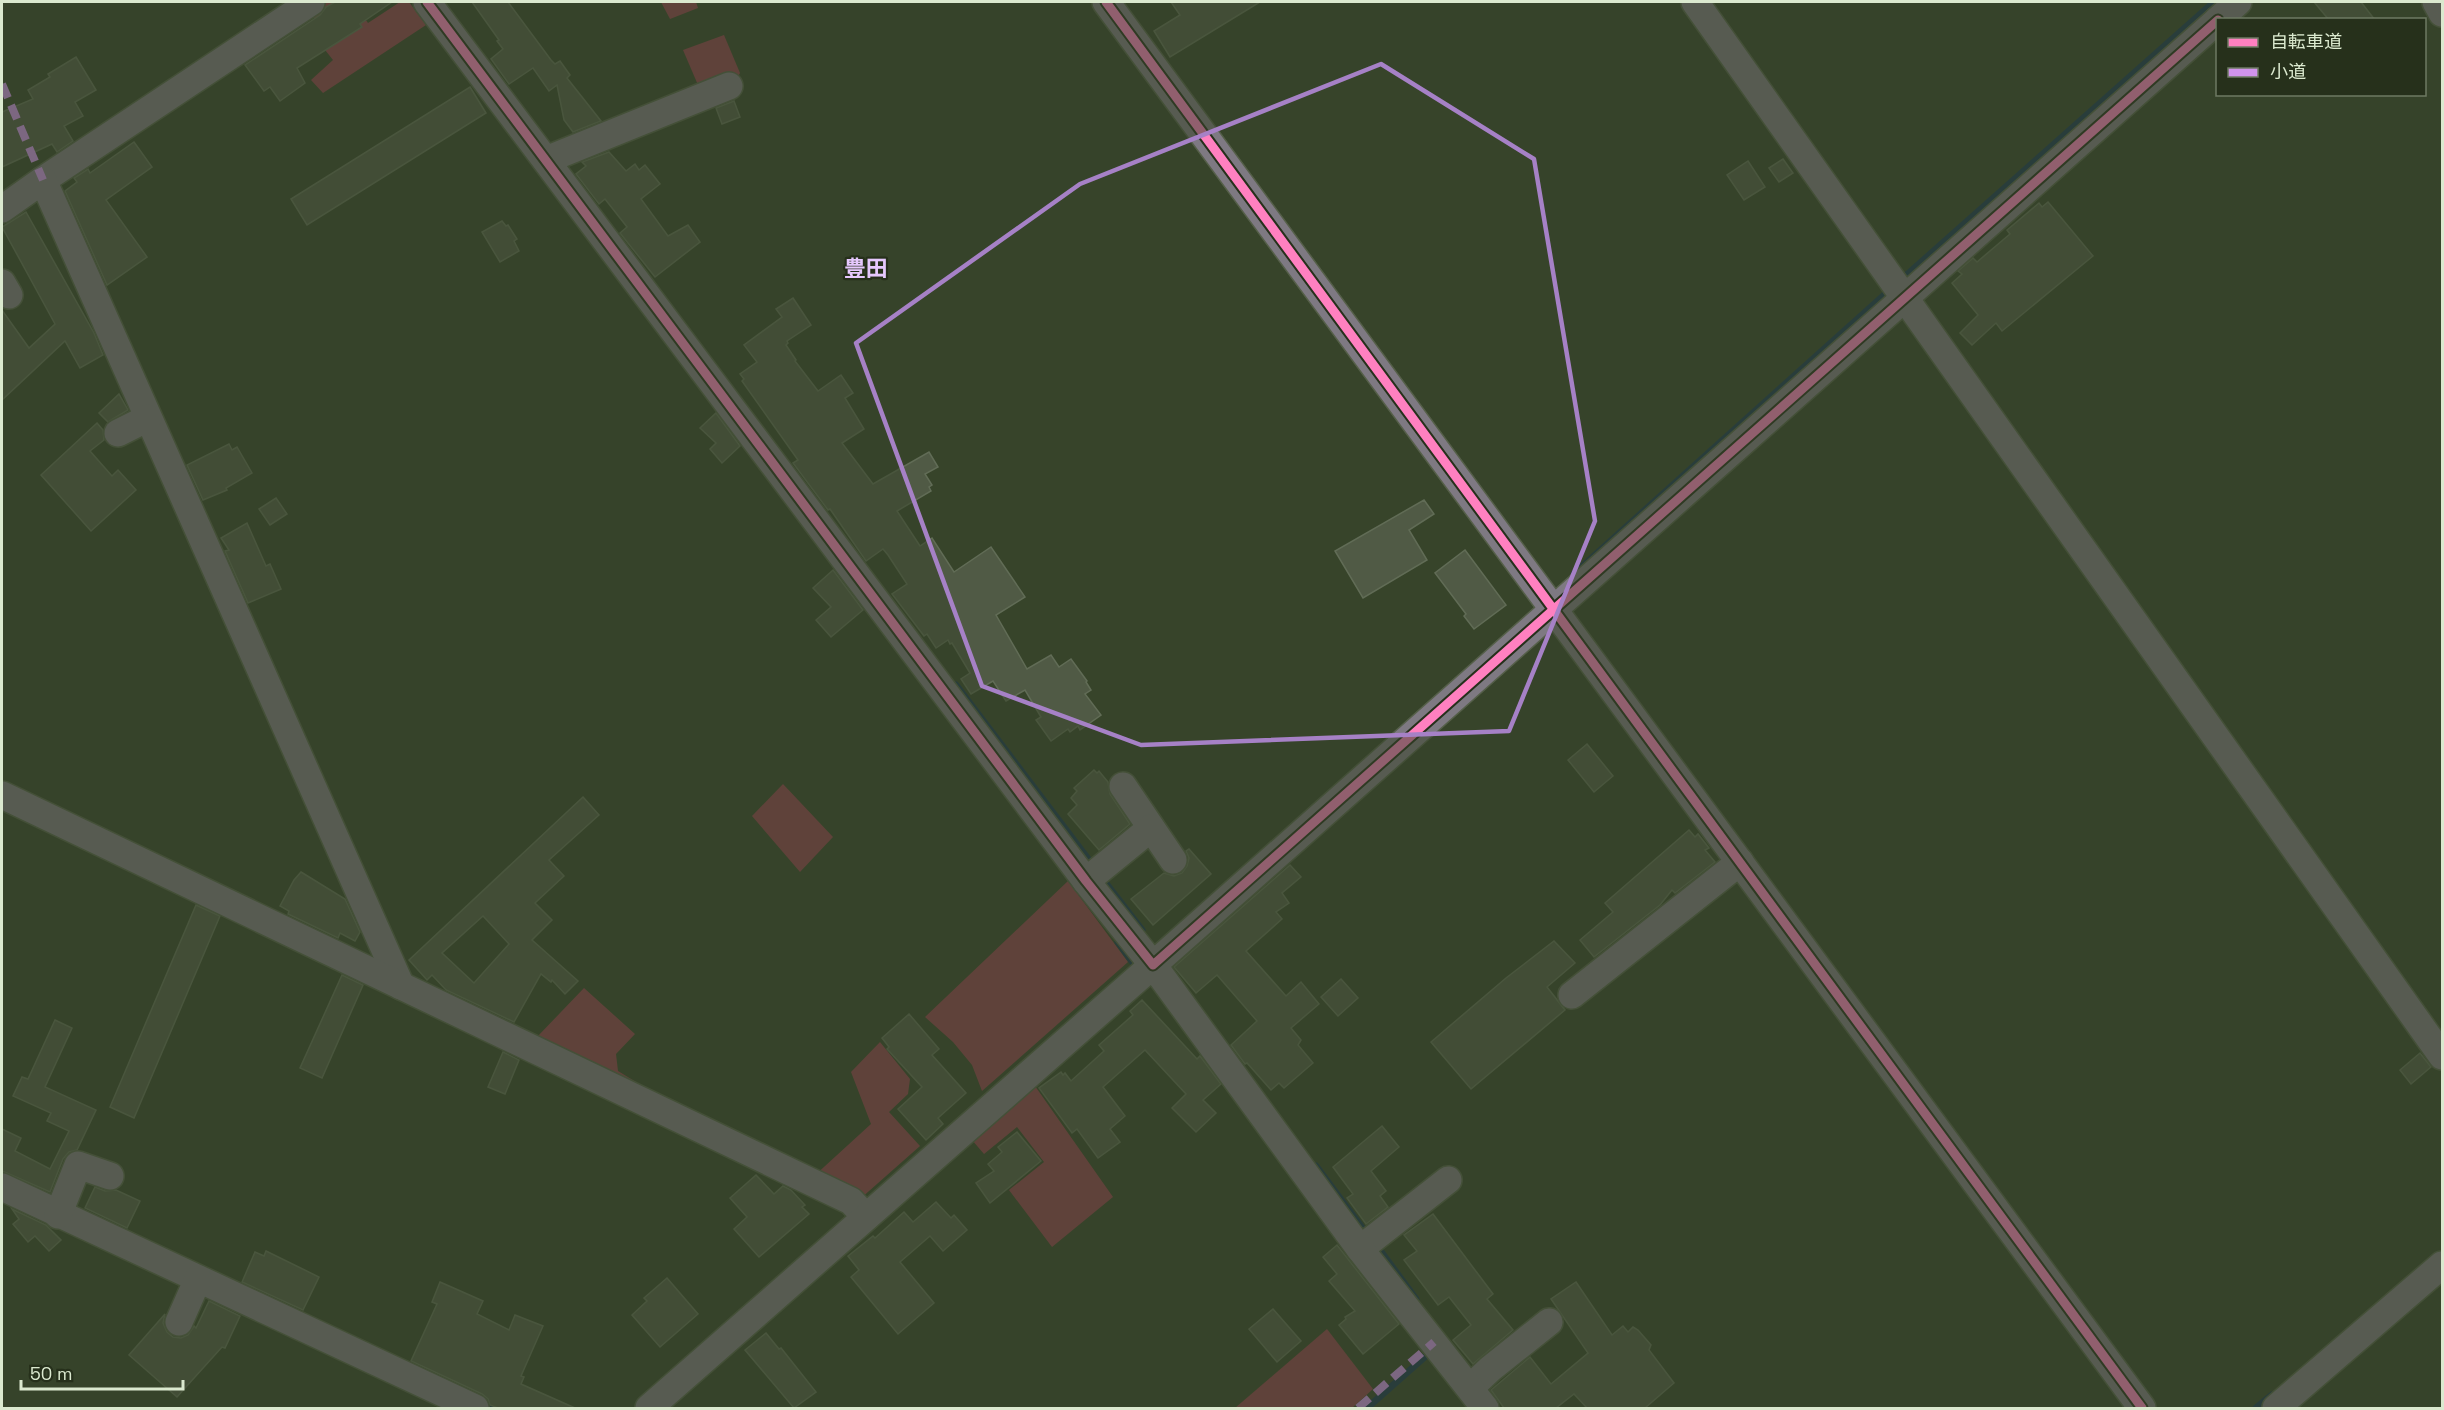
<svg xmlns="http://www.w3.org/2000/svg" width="2444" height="1410" font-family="'Space Grotesk','Noto Sans JP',sans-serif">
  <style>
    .green { fill: #91414e }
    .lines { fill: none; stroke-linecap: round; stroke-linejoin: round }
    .stream { stroke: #1a3750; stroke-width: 7 }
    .building { fill: #505a45; stroke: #616c56; stroke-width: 1.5; fill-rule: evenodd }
    .minor-casing { stroke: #555f49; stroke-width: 30 }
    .minor { stroke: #7e7982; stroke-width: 27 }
    .quiet { stroke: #d193ec; stroke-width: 8; stroke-dasharray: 15 8; stroke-linecap: butt }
    .cycleway-casing { stroke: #26301b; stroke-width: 13 }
    .cycleway { stroke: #ff80c0; stroke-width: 9 }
    .marked { fill: none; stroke: #a681c6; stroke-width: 4.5; stroke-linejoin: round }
    .labels { text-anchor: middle; stroke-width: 4.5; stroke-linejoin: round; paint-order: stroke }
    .quarter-label { font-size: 22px; font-weight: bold; fill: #e6c8fe; stroke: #26301b }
  </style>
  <rect width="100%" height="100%" fill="#37442a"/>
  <!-- green -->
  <g class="green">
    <polygon points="319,2 353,2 368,23 400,2 409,2 426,25 323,93 311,80 333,60 318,41 324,34 308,8"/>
    <polygon points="661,2 696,2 698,8 670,19"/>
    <polygon points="724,35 740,73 737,79 701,92 683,50"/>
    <polygon points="783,784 833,837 800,872 752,816"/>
    <polygon points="1068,881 1128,962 982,1091 972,1065 953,1042 925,1017"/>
    <polygon points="584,988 635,1034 616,1054 618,1071 636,1082 637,1089 537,1037"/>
    <polygon points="880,1042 910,1079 908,1094 889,1112 920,1146 860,1199 813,1177 871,1124 851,1072"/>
    <polygon points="1035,1086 1113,1197 1052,1247 1009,1190 1044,1162 1017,1127 984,1154 972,1140"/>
    <polygon points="1327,1329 1373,1389 1352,1408 1235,1408"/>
  </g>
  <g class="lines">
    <!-- stream -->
    <g class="stream">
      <polyline points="1901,280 2214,2"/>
      <polyline points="1575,573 1892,288"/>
      <polyline points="956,685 1095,868"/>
      <polyline points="1101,877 1142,930"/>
      <polyline points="1118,942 1134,964"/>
      <polyline points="1316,1166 1369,1237"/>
      <polyline points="1376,1245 1416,1299"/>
      <polyline points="480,1402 494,1408"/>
      <polyline points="1367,1408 1427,1355"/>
      <polyline points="2256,1408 2272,1395"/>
    </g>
  </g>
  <!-- building -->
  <g class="building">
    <polygon points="335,2 392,2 360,24 362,27 297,68 305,83 280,101 270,87 264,91 245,65 320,15 326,7"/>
    <polygon points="472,2 508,2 551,60 555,64 560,61 570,75 567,78 601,121 573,132 564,120 557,85 549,91 533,68 509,84 491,59 503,49 497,41 499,40"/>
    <polygon points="1171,2 1260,2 1170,57 1154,31 1180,15"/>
    <polygon points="2314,2 2361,2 2375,20 2329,20"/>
    <polygon points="76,57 96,90 75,102 83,116 64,126 73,141 57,152 52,144 2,167 2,112 33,99 28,90 50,77 48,74"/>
    <polygon points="470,87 486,113 307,225 291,199"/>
    <polygon points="734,101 740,117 722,124 716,108"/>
    <polygon points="134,142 152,167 106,200 147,257 107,285 65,191 77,182 74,178 88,169 90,173"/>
    <polygon points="609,152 626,171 635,164 639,170 645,165 660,184 641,199 668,236 688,225 700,242 655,277 620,233 627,227 605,199 599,204 576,174 586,166 582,162"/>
    <polygon points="1783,159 1793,173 1779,182 1769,168"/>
    <polygon points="1748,161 1765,187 1744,200 1727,175"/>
    <polygon points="2048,202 2093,256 2002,331 1996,323 1972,345 1960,333 1978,315 1952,283 1962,274 1958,271 1973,258 1977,262 2010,234 2007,230 2039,203 2042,207"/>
    <polygon points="26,212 94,333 103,355 80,368 65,341 2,400 2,310 29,348 55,324 2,227"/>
    <polygon points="502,221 506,226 508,225 517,239 514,241 519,251 500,262 482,232"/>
    <polygon points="793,298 811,325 787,341 788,343 786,345 796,360 795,361 818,391 841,375 853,393 845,398 864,429 842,443 873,484 929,452 938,467 925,474 932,485 929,487 931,491 897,511 920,546 932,538 954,572 991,547 1025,597 996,615 1027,669 1051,655 1059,667 1071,659 1087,681 1086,682 1091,690 1085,694 1101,715 1080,730 1078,726 1070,732 1068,729 1051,741 1036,720 1041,717 1025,690 1006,701 993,681 971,694 961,679 970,673 952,643 950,644 948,640 936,648 927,634 924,636 892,594 907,584 888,555 883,549 866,561 830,509 828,510 793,463 798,460 742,381 744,379 740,374 757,362 744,345 782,317 776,309"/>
    <polygon points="119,394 128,410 108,422 99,413"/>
    <polygon points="716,413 740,446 722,463 710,449 716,443 700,428"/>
    <polygon points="97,423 103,430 104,440 90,451 112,476 118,470 136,490 91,531 41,475"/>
    <polygon points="229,444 232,450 237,447 252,473 226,488 227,490 203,500 187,465"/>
    <polygon points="276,498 287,514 270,525 259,509"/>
    <polygon points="1424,500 1434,514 1409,530 1427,560 1363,598 1335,551"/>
    <polygon points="247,523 266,566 270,564 281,589 248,603 225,551 229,550 221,538"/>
    <polygon points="1465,550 1506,605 1474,629 1464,616 1466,614 1435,573"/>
    <polygon points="833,570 863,610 831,637 816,620 831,607 813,588"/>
    <polygon points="1587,744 1613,776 1594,792 1568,760"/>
    <polygon points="1094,770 1097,773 1099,771 1108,782 1110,794 1130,824 1099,850 1068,814 1077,805 1071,798 1077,791 1074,788"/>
    <path d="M583 797 599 815 549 860 564 876 535 903 552 920 532 940 578 981 565 994 552 980 551 982 541 974 514 1022 446 990 432 975 427 980 409 960ZM483 916 509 944 474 983 442 953Z"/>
    <polygon points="1689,830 1695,837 1698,834 1709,848 1705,850 1715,862 1675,893 1672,890 1660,905 1594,957 1580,940 1613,912 1605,903"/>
    <polygon points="1189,849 1211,874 1153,925 1131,899 1164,873 1174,876 1182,873 1187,866 1189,858 1186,851"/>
    <polygon points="1290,865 1301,877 1282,893 1289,903 1276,912 1282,919 1246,951 1286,996 1301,982 1319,1004 1291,1028 1301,1040 1298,1045 1313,1063 1284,1088 1279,1083 1271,1090 1247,1063 1245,1064 1231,1045 1257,1021 1217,975 1196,993 1174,967"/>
    <polygon points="301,872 345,899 360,932 355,941 340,933 338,938 288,914 289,911 280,906 294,880"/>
    <polygon points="196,905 220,916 134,1118 110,1107"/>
    <polygon points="1554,941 1575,963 1547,987 1565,1010 1471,1089 1431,1042 1506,978"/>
    <polygon points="342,975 363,985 322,1078 300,1068"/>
    <polygon points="1341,979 1358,998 1338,1016 1321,997"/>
    <polygon points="1142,1000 1197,1059 1200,1056 1221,1084 1203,1100 1216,1113 1196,1132 1172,1108 1186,1094 1145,1050 1103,1087 1125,1116 1110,1129 1120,1142 1098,1158 1077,1129 1072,1133 1039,1088 1061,1072 1063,1075 1065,1073 1071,1081 1104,1051 1099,1045 1133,1015 1130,1011"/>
    <polygon points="909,1014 939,1049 932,1055 966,1093 938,1118 943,1124 926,1140 898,1109 922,1087 887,1049 889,1047 882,1038"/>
    <polygon points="55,1020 72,1028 45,1087 96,1110 77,1150 69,1152 63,1159 50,1192 2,1171 2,1129 21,1138 15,1151 50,1169 69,1131 47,1121 51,1113 13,1096 22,1077 28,1079"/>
    <polygon points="503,1052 519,1060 505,1094 488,1087"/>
    <polygon points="2420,1053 2431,1067 2411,1084 2400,1070"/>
    <polygon points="1382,1126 1399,1147 1371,1171 1386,1191 1380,1196 1388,1207 1366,1224 1347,1198 1353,1194 1333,1167"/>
    <polygon points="1017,1132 1041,1161 990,1203 976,1183 994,1171 988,1164 1002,1152 998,1147"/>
    <polygon points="756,1175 774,1194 783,1186 791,1190 805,1205 802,1207 809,1214 759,1257 734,1229 747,1217 730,1198"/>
    <polygon points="95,1187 105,1191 116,1190 140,1201 127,1228 85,1208"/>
    <polygon points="936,1202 951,1218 954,1215 967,1230 943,1251 930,1236 900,1262 934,1303 898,1334 851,1277 859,1270 848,1256 873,1236 875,1238 904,1212 913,1222"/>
    <polygon points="12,1209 46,1225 61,1240 49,1251 35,1236 28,1242 13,1224 19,1219"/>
    <polygon points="1433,1214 1493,1294 1487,1299 1513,1330 1473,1364 1453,1340 1471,1325 1449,1297 1438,1305 1404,1260 1417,1251 1404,1235"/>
    <polygon points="1337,1245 1399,1324 1363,1354 1339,1325 1346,1319 1345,1317 1355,1311 1329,1281 1337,1274 1323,1257"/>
    <polygon points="266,1251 319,1277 303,1310 242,1282 255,1252 264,1256"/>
    <polygon points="667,1278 698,1314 660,1347 632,1315 647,1301 644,1298"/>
    <polygon points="440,1282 483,1301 477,1314 509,1330 515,1315 543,1326 521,1376 524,1377 521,1384 575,1408 498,1408 490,1405 488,1399 482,1394 411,1361 437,1304 432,1302"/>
    <polygon points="1576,1282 1612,1335 1623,1326 1628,1332 1633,1327 1638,1330 1651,1345 1649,1350 1674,1383 1645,1408 1587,1408 1574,1394 1556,1408 1504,1408 1491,1390 1530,1357 1551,1384 1588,1353 1551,1299"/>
    <polygon points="209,1301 240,1316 225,1348 222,1347 177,1397 129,1355 165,1314 163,1323 167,1332 173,1337 181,1338 188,1335 194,1326 196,1328"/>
    <polygon points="1273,1309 1301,1341 1277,1362 1249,1329"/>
    <polygon points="766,1333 779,1349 781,1348 816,1392 794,1408 745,1350"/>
  </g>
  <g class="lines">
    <defs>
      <g id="minor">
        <path d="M427 2 1086 881 1153 965C1509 651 1862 334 2218 20"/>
        <polyline points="1106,2 2142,1408"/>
        <polyline points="1695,2 2442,1056"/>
        <polyline points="2436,2 2442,13"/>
        <polyline points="2218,20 2238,2"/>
        <polyline points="546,160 729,86"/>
        <polyline points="43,180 311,2"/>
        <polyline points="2,209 43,180 401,986"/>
        <polyline points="2,283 9,295"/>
        <polyline points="118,433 148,418"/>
        <polyline points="1123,786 1173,860"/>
        <polyline points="2,795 851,1201 866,1217"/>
        <polyline points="1086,881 1151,828"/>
        <polyline points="1572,995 1740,862"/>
        <polyline points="2,1187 475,1408"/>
        <polyline points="58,1215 78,1165 110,1176"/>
        <polyline points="1360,1249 1448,1180"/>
        <polyline points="179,1322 198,1279"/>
        <polyline points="1470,1388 1490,1369 1549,1322"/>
        <polyline points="649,1408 1153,965 1360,1249 1485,1408"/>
        <polyline points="2276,1408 2442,1265"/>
      </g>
    </defs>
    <!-- minor casing -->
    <use href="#minor" class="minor-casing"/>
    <!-- minor -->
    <use href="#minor" class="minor"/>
    <!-- quiet -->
    <g class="quiet">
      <polyline points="2,84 43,180"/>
      <polyline points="1358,1408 1434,1342"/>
    </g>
    <defs>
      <g id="cycleway">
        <path d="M427 2 1086 881 1153 965C1509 651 1862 334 2218 20"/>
        <polyline points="1106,2 2142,1408"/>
      </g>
    </defs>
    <!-- cycleway casing -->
    <use href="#cycleway" class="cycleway-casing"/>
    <!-- cycleway -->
    <use href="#cycleway" class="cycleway"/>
  </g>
  <!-- marked area -->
  <path d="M0 0H2444V1410H0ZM1381 64 1534 159 1595 521 1509 731 1141 745 982 686 856 343 1080 184Z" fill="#37442a" fill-opacity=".55" fill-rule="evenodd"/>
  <path class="marked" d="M1381 64 1534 159 1595 521 1509 731 1141 745 982 686 856 343 1080 184Z"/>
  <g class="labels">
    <!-- quarter labels -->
    <g class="quarter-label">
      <text x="866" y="276">豊田</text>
    </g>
  </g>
  <!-- border -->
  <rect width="2444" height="1410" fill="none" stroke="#dbe9cf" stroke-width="6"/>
  <!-- legend -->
  <rect x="2216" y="18" width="210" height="78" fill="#26301b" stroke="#6e7a63" stroke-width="1.5"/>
  <rect x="2228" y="38" width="30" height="9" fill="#ff80c0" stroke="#6e7a63" stroke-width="1.5"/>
  <text x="2270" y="48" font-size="18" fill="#dbe9cf">自転車道</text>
  <rect x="2228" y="68" width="30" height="9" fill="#d193ec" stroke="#6e7a63" stroke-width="1.5"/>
  <text x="2270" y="78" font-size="18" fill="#dbe9cf">小道</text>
  <!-- scale -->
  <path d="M21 1380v9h162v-9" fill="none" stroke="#dbe9cf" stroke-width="3"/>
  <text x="30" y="1380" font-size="18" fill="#dbe9cf" stroke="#26301b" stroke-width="4.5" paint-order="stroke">50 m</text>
</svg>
